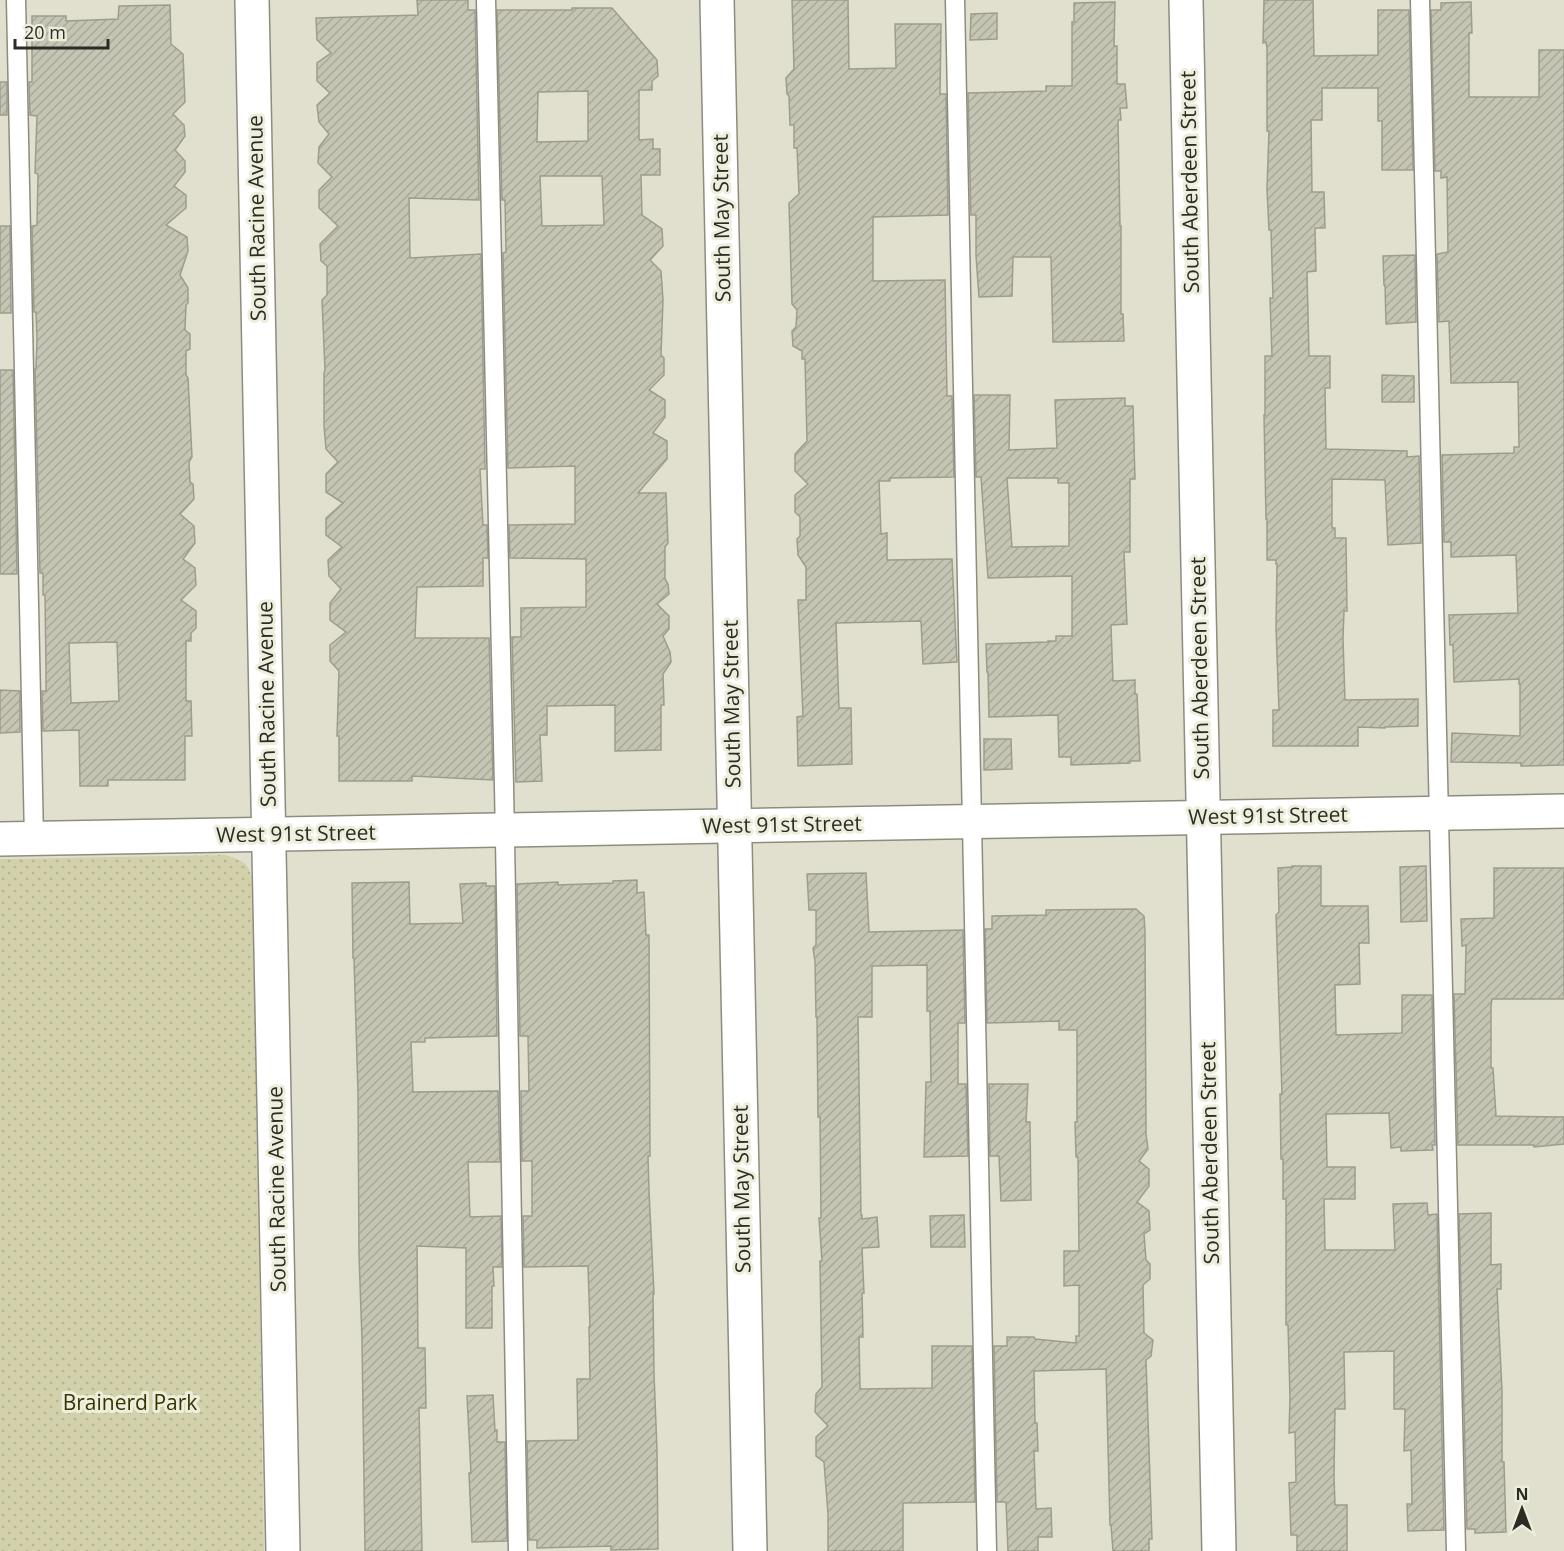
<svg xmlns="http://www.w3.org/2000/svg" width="1564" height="1551" font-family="'Open Sans',sans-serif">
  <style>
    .park { fill: url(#park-dots) }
    .building { fill: url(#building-hatch); stroke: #9e9d8d; stroke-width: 1.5; fill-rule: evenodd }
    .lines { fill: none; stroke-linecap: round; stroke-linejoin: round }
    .lane-casing { stroke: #8e8d7d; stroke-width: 21 }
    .street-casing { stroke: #8e8d7d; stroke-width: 36 }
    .lane { stroke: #fff; stroke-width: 18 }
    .street { stroke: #fff; stroke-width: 33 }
    .labels { text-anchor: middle; stroke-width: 6; stroke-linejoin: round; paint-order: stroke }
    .street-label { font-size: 21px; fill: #2c2c25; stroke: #eeeedc }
    .park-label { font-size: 21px; fill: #383402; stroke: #eeeedc }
  </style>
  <defs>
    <pattern id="park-dots" width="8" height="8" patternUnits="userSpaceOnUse" patternTransform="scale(1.5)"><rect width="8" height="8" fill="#d3d1ab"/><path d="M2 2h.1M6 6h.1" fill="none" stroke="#b5b493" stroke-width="1.8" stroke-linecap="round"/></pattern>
    <pattern id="building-hatch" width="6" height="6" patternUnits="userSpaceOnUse" patternTransform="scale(1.5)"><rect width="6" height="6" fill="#c5c5b4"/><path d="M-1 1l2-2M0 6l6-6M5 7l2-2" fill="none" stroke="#a9a99b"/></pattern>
  </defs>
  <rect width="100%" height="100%" fill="#e1e0cf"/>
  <!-- park -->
  <path class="park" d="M225 855C248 862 250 865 253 888L264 1551H0V859Z"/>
  <!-- building -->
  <g class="building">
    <polygon points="417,0 468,0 468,10 475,10 479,200 409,198 410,258 481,254 485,469 480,469 483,525 487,525 488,558 483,558 483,586 417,587 415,638 489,638 493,780 412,776 412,781 339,781 339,736 337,736 339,671 330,661 330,645 346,632 330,620 330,603 341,589 329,576 328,560 342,547 326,535 326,518 343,503 326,492 326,474 338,462 326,449 324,426 324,373 325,370 322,300 327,295 327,266 321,261 320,244 338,226 319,208 319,190 332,177 318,163 319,147 329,134 319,122 317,105 330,93 317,81 317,63 331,53 317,40 316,18 418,15"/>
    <polygon points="792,0 848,0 849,69 896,68 895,24 941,24 940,94 946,94 948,215 873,217 873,281 945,280 947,396 952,396 954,477 890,478 890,481 879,481 881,534 887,533 887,560 952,559 957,662 923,664 921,621 836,623 839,708 851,708 852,764 798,766 797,717 803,716 798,600 806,600 806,567 798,555 797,539 800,536 800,517 795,512 795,495 808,484 795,471 795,454 807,441 805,359 802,359 802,351 793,346 792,331 796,327 797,310 792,304 789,203 799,194 797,148 794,148 794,125 790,125 789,96 787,94 786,78 794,69"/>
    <polygon points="1264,0 1313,0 1314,56 1378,55 1378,10 1409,10 1413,170 1382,170 1382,121 1378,121 1378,88 1322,88 1322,120 1311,120 1312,192 1324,192 1325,228 1315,228 1316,271 1307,272 1309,356 1330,356 1330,388 1325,388 1326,449 1407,451 1407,457 1419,456 1421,543 1388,545 1385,480 1332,479 1332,528 1335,528 1335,538 1346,538 1347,611 1344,611 1343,639 1345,700 1418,699 1418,726 1385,727 1385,728 1358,727 1358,746 1273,746 1273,710 1279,710 1276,628 1277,564 1276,564 1276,560 1267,560 1267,519 1266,519 1264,415 1265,415 1265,356 1272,356 1270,298 1273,298 1271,230 1269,230 1267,189 1269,131 1267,131 1267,48 1266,42 1263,43"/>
    <polygon points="1115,2 1114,46 1117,46 1117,84 1125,84 1127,108 1120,108 1121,120 1118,120 1120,226 1121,226 1121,314 1123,314 1124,341 1053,342 1051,257 1013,257 1012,296 979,297 976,256 976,215 971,215 968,93 1046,91 1046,86 1072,86 1072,22 1074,22 1074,3"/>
    <polygon points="1471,2 1472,33 1469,33 1469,97 1539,97 1539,50 1564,50 1564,765 1521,766 1521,763 1451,762 1452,733 1520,736 1520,684 1519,684 1519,679 1454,682 1453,645 1450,645 1449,615 1518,613 1516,555 1451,557 1451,542 1444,542 1442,455 1514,453 1514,447 1519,447 1518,382 1451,383 1449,321 1439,322 1437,254 1448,252 1447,177 1441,178 1441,171 1435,171 1431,10 1441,10 1441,3"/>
    <path d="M170 5 171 44 183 54 185 102 173 114 184 125 185 136 175 150 185 161V172L174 186 186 195V208L166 225 187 237 188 251 180 275 188 288V303L186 305 185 330 190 334V349L186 351V375L188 378 192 457 189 462 190 482 193 484 194 499 180 514 194 526 195 543 183 559 195 568 196 585 181 600 196 611V628L191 633V641H186V701H191L192 736H185V780H108V786H80L79 730 43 731 42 691H46V670L45 595H43V573H40L35 369H36L37 339 36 312H34L32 226 37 225 38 174 35 173 37 116 30 115 29 82H32V16H66V21L118 19 119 6ZM117 642 119 701 71 703 69 643Z"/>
    <path d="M572 8H612L657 60 658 76 652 81V90H639V140L653 139V149H660V175H641L642 215 662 229 663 246 650 260 661 271 663 300 661 355 664 358V375L649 390 665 400V417L653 433 667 441V459L638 493H666L668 543 665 547V579L668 584 669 594 657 604 669 616V629L663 636 670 652 671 662 663 674 664 705H661V750L615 751V705L547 706V735H540L542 781 516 782 512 637H521V608L586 607V559L510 558 509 525 575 524V466L508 468 503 253 506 252 505 200H502L497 10H572ZM588 91V141L537 142 538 92ZM540 176H602L604 225 542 226Z"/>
    <polygon points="997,13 997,39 970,40 971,14"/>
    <rect x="0" y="82" width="7" height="33"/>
    <polygon points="0,226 10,226 11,313 0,313"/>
    <polygon points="1415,255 1416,322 1386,324 1385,285 1384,285 1383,256"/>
    <polygon points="0,370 13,370 17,574 0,574"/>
    <polygon points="1382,375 1414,376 1414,402 1382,402"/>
    <path d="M974 395H1010L1009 450 1057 448 1055 400 1125 398V406H1133L1135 479H1130V552H1124L1127 624 1111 625 1113 681 1135 680V694H1137L1140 761H1130V763L1071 765V757H1059L1058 715 989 717 988 672H987L986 644 1048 642V641H1056V636H1072V576L988 578 981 477H976ZM1007 478H1058V483H1069V546L1012 547Z"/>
    <polygon points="0,690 20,691 20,732 0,733"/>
    <polygon points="984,739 1011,739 1012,769 984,770"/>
    <polygon points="1292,866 1321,866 1321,906 1368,906 1369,943 1359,943 1360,984 1335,985 1336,1035 1402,1033 1402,995 1432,995 1435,1145 1432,1145 1433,1150 1401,1151 1401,1147 1391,1148 1389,1113 1326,1114 1327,1167 1355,1167 1355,1199 1324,1199 1325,1250 1395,1250 1393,1204 1427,1203 1428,1215 1437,1214 1444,1530 1408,1531 1407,1504 1412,1504 1411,1450 1404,1451 1405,1409 1394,1409 1394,1351 1344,1352 1345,1409 1335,1409 1334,1476 1335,1505 1347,1505 1347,1551 1297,1551 1297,1535 1291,1535 1289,1483 1296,1482 1295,1432 1289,1433 1290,1397 1288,1325 1286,1325 1286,1199 1283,1199 1283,1159 1281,1159 1280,1094 1282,1094 1276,915 1279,912 1278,868 1292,867"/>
    <polygon points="1426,866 1427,921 1401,922 1400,867"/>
    <polygon points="1494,868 1564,868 1564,999 1492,999 1491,1006 1491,1068 1493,1068 1496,1116 1564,1117 1564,1144 1534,1147 1534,1145 1458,1145 1454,994 1465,994 1466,945 1462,946 1461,919 1494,918"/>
    <polygon points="866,873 869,932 963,930 965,1023 958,1023 958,1084 966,1084 968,1156 924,1157 926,1082 931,1082 930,1011 927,1011 927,965 872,966 872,1017 858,1017 861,1215 862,1215 862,1219 877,1217 879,1247 862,1248 864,1293 862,1293 863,1337 859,1337 860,1389 932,1388 932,1346 972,1346 975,1502 903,1503 903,1551 828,1551 828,1514 824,1462 816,1456 816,1437 828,1426 815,1412 816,1394 822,1387 820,1261 822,1261 819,1218 821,1218 820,1117 818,1117 817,1017 816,1017 815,962 813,948 816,945 816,910 809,910 807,874"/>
    <polygon points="637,880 637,893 644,892 646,935 649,935 650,1156 648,1156 649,1191 654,1294 653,1294 654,1374 657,1450 658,1549 611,1550 611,1546 537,1548 537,1540 529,1540 527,1441 578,1440 577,1379 590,1379 589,1327 590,1327 588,1266 524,1267 523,1216 532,1216 532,1161 522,1161 521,1091 529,1091 528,1036 520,1036 517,884 558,882 558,885 613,883 613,881"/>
    <polygon points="409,882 410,924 463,923 460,884 486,883 486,886 495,886 497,1036 425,1038 425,1042 411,1042 413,1092 498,1091 500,1162 468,1162 470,1217 501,1216 502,1267 493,1267 494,1286 492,1286 492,1328 466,1328 466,1248 417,1246 418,1348 425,1348 426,1408 419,1408 422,1551 365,1551 362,1340 359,1255 358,1094 354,958 353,958 352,883"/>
    <polygon points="1136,909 1144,916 1145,932 1146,1134 1148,1149 1139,1161 1149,1169 1149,1186 1137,1202 1149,1211 1150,1230 1144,1234 1146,1260 1150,1264 1150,1279 1143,1285 1144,1333 1153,1340 1151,1356 1146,1360 1152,1539 1149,1539 1149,1551 1113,1551 1111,1525 1110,1525 1106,1369 1034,1371 1035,1423 1037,1423 1038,1451 1034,1451 1036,1509 1051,1508 1052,1537 1038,1537 1038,1551 1008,1551 1006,1502 997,1502 994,1346 1007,1346 1007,1337 1034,1337 1035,1339 1076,1343 1076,1336 1079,1336 1079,1285 1064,1286 1064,1251 1079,1251 1078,1157 1076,1157 1075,1122 1077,1122 1077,1030 1059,1030 1059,1021 987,1023 985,929 992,929 992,916 1046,915 1046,910"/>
    <polygon points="989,1084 1028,1084 1026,1122 1030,1122 1031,1200 1001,1201 999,1156 990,1156"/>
    <polygon points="1491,1213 1491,1265 1501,1264 1501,1289 1497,1289 1502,1391 1502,1462 1504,1462 1506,1532 1475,1533 1475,1529 1467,1529 1459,1214"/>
    <polygon points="964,1215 965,1247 931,1247 930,1216"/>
    <polygon points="493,1395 495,1431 497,1430 497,1442 505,1442 507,1541 472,1542 469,1473 471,1473 467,1396"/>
  </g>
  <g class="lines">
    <defs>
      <g id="lane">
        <polyline points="16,0 34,838"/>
        <polyline points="486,0 504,786 518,1551"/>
        <polyline points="955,0 987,1551"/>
        <polyline points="1420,0 1456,1551"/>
      </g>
      <g id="street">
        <polyline points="252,0 283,1551"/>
        <polyline points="717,0 750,1551"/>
        <polyline points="1186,0 1219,1551"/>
        <polyline points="0,839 1564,811"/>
      </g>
    </defs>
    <!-- lane casing -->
    <use href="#lane" class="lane-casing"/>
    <!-- street casing -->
    <use href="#street" class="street-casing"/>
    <!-- lane -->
    <use href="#lane" class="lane"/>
    <!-- street -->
    <use href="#street" class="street"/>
  </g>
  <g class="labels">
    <!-- street labels -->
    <g class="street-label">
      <text transform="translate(1190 182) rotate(-91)" y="7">South Aberdeen Street</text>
      <text transform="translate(257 218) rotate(-91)" y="7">South Racine Avenue</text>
      <text transform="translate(722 218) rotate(-91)" y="7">South May Street</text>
      <text transform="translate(1200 668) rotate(-91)" y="7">South Aberdeen Street</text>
      <text transform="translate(267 704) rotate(-91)" y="7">South Racine Avenue</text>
      <text transform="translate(732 704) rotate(-91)" y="7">South May Street</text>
      <text transform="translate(1268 816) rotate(-1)" y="7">West 91st Street</text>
      <text transform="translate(782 825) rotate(-1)" y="7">West 91st Street</text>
      <text transform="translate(296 834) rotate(-1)" y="7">West 91st Street</text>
      <text transform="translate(1210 1153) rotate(-91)" y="7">South Aberdeen Street</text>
      <text transform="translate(277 1189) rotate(-91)" y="7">South Racine Avenue</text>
      <text transform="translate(742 1189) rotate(-91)" y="7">South May Street</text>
    </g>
    <!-- park labels -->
    <g class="park-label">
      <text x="130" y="1410">Brainerd Park</text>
    </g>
  </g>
  <!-- north arrow -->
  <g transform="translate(1522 1509)" stroke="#eeeedc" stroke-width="4.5" paint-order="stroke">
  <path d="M0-4.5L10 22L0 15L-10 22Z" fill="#2c2c25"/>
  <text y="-9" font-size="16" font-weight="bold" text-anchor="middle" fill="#2c2c25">N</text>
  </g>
  <!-- scale -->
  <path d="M15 39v9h93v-9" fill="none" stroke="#2c2c25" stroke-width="3"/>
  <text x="24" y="39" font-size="18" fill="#2c2c25" stroke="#eeeedc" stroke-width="4.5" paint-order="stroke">20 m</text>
</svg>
